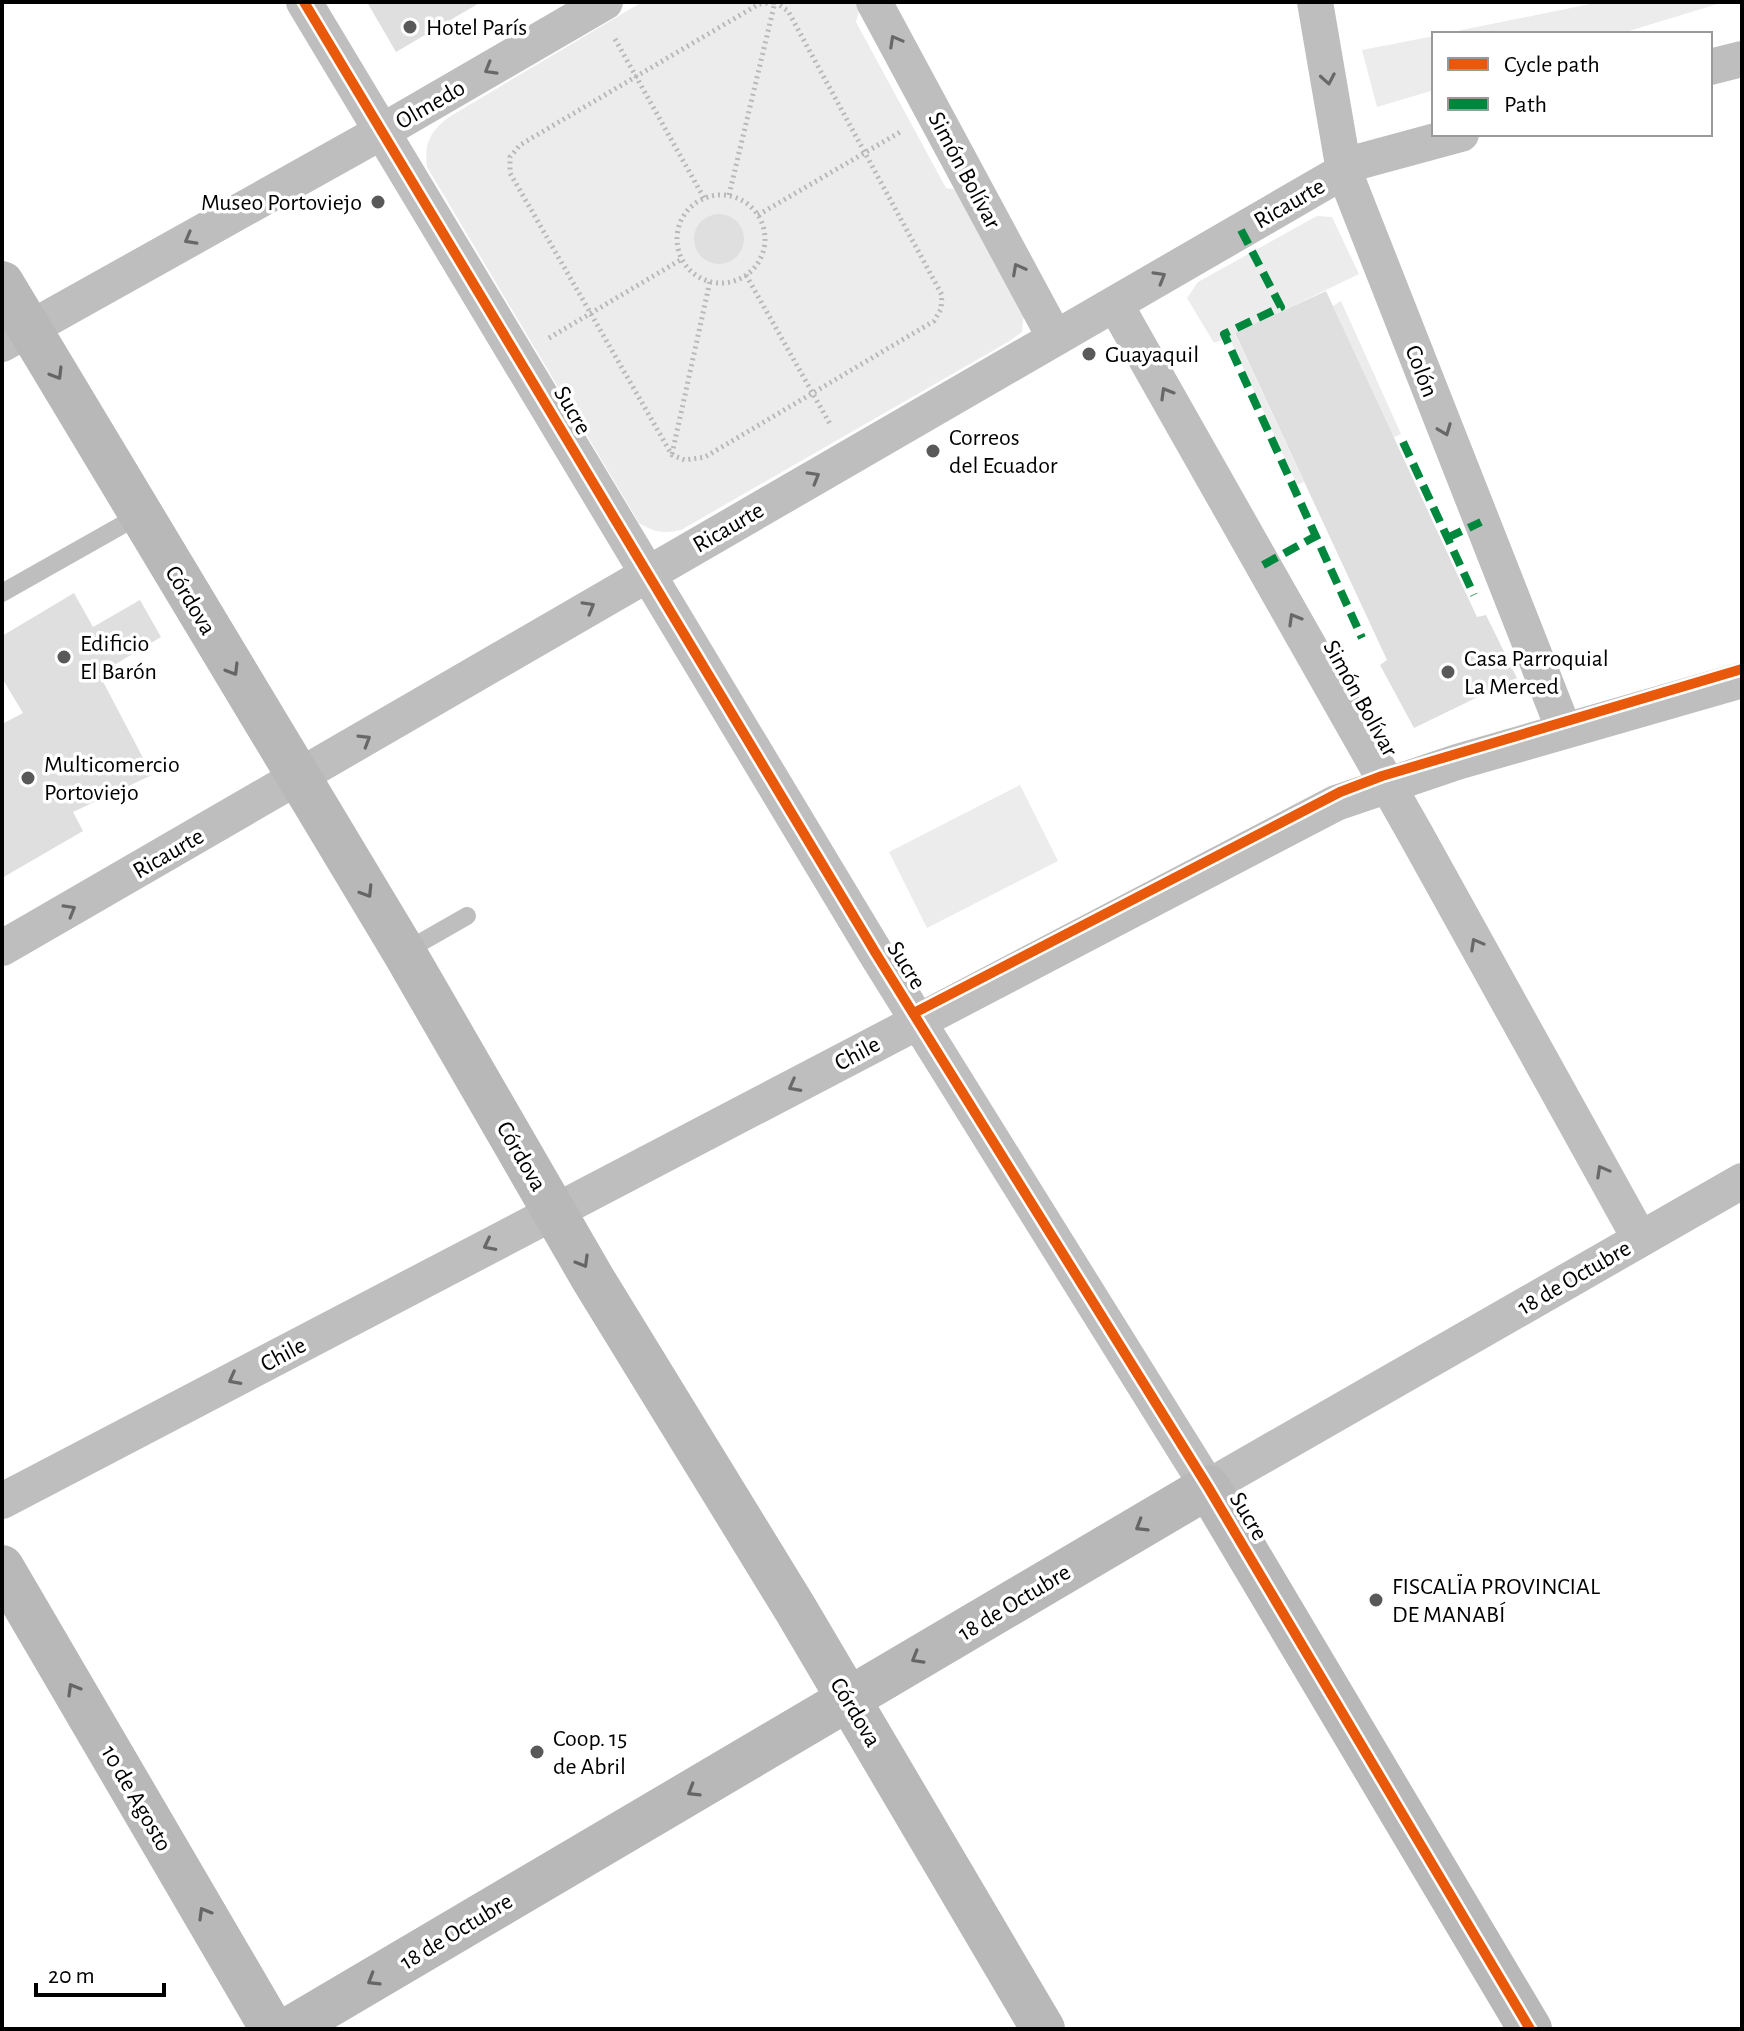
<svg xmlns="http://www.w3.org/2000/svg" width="1744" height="2031" font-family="'Alegreya Sans',sans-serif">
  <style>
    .green { fill: #ececec }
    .building { fill: #dfdfdf }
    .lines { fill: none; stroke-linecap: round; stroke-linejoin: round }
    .path { stroke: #b9b9b9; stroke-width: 5; stroke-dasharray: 2 4; stroke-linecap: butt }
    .lane { stroke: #bebebe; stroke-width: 18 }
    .street { stroke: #bebebe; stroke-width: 36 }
    .secondary { stroke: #b8b8b8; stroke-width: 44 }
    .quiet { stroke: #00873e; stroke-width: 8; stroke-dasharray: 16 8; stroke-linecap: butt }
    .cycleway-casing { stroke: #fff; stroke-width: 15 }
    .cycleway { stroke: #e8590c; stroke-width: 10 }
    .oneway { stroke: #686868 }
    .oneway2 { stroke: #656565 }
    .poi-dot { fill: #595959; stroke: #fff; stroke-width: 3 }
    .labels { text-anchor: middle; stroke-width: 7; stroke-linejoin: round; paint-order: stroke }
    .poi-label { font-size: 24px; fill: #000; stroke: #fff; text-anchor: start }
    .street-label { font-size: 24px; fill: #000; stroke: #fff }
  </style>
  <rect width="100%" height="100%" fill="#fff"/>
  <!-- green -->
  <g class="green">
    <path d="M642 2H857L860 8 856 22 946 188 960 190 1024 311 1022 332 1008 342 681 530C663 534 654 532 639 523L427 167C424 143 430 132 449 117Z"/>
    <polygon points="1600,2 1724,2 1619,34 1442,34"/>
    <polygon points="1434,36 1434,90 1377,107 1362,50"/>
    <polygon points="1317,216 1332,217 1359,274 1235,334 1304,482 1297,485 1229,337 1214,343 1187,298 1198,282"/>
    <polygon points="1341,301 1401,434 1393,438 1333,306"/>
    <polygon points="1020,785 1058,861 927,928 889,852"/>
  </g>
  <!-- building -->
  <g class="building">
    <polygon points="367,2 481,2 396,52"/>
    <circle cx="719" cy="239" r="25"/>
    <polygon points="1326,291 1477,617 1486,615 1517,678 1414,728 1380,665 1387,660 1235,333"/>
    <polygon points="74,593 93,627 140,600 161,637 99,674 152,775 73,812 83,831 2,878 2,724 23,713 2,678 2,636"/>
  </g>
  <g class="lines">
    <!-- path -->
    <g class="path">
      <polygon points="775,2 788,11 942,295 941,309 934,321 705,457 685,460 672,455 510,173 510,157 520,145 759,4"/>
      <polyline points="615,39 704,198"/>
      <polyline points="729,195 775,2"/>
      <circle cx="721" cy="239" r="44"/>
      <polyline points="758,215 902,131"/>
      <polyline points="746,275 830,424"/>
      <polyline points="549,338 682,259"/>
      <polyline points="672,454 710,281"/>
    </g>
    <!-- lane -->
    <g class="lane">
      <polyline points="2,593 140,515"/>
      <polyline points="404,952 467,916"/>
    </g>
    <!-- street -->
    <g class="street">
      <polyline points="304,2 875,952 1208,1487 1742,1181"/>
      <polyline points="874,2 1055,338"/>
      <polyline points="1315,2 1344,171 1564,730"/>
      <polyline points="1710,67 1742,59"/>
      <polyline points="1115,304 1416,835 1640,1239"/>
      <polyline points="2,344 383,131 605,2"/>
      <path d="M2 948C451 692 896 429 1344 171L1343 166 1461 134"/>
      <polyline points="2,1501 1336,803 1457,762 1742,680"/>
    </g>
    <!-- secondary -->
    <g class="secondary">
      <polyline points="2,283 404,952 593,1279 796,1610 1043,2029"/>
      <polyline points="2,1567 272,2029"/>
      <polyline points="289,2029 1208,1487 1530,2029"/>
    </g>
    <!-- quiet -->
    <g class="quiet">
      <polyline points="1241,230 1281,307 1224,334 1362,638"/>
      <polyline points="1403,442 1474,595"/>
      <polyline points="1447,538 1481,522"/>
      <polyline points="1263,565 1316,536"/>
    </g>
    <defs>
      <g id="cycleway">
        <polyline points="304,2 875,952 1208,1487 1530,2029"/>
        <polyline points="914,1013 1340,792 1382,776 1742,669"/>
      </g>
    </defs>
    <!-- cycleway casing -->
    <use href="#cycleway" class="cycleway-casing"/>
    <!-- cycleway -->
    <use href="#cycleway" class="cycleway"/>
  </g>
  <!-- one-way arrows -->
  <defs><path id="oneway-chevron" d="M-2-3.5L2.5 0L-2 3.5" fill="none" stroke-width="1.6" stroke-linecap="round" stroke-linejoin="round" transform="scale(2)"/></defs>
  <g class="oneway">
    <use href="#oneway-chevron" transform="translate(895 41) rotate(-119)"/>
    <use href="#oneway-chevron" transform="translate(490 69) rotate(150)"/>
    <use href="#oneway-chevron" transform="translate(1328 79) rotate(80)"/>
    <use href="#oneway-chevron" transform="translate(190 239) rotate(151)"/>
    <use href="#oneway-chevron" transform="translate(1018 269) rotate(-118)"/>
    <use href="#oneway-chevron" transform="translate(1160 277) rotate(-30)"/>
    <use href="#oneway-chevron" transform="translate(1166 393) rotate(-120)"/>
    <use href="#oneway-chevron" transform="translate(1445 430) rotate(69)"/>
    <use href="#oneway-chevron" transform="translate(814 477) rotate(-30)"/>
    <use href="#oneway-chevron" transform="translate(589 607) rotate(-30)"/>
    <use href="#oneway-chevron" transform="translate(1294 619) rotate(-120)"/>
    <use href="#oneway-chevron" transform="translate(365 740) rotate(-31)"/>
    <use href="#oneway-chevron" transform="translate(70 910) rotate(-30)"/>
    <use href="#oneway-chevron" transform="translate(1476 944) rotate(-119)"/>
    <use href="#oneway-chevron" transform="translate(794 1086) rotate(152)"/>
    <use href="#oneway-chevron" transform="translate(1602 1171) rotate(-119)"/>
    <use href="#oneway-chevron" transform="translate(489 1245) rotate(153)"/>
    <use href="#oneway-chevron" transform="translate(234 1379) rotate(152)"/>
  </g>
  <g class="oneway2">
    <use href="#oneway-chevron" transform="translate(57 374) rotate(59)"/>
    <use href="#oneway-chevron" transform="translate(233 670) rotate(59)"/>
    <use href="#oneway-chevron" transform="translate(367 892) rotate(58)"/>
    <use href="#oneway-chevron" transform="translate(583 1262) rotate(60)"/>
    <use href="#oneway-chevron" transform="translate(1141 1526) rotate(149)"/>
    <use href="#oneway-chevron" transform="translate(917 1658) rotate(150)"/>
    <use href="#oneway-chevron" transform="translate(73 1689) rotate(-120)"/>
    <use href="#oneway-chevron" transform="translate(693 1791) rotate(149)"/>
    <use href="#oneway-chevron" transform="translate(204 1913) rotate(-120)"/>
    <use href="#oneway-chevron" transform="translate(373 1980) rotate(149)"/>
  </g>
  <!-- markers -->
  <g class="poi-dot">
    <circle cx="410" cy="27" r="8"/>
    <circle cx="378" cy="202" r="8"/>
    <circle cx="1089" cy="354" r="8"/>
    <circle cx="933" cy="451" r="8"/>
    <circle cx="64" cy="657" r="8"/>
    <circle cx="1448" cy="672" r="8"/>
    <circle cx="28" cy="778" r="8"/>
    <circle cx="1376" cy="1600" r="8"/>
    <circle cx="537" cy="1752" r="8"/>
  </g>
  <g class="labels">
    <!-- poi labels -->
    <g class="poi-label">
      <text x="426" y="35">Hotel París</text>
      <text x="362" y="210" text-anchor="end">Museo Portoviejo</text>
      <text x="1105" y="362">Guayaquil</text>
      <text x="949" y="445">Correos<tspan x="949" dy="28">del Ecuador</tspan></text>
      <text x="80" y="651">Edificio<tspan x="80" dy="28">El Barón</tspan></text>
      <text x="1464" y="666">Casa Parroquial<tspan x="1464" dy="28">La Merced</tspan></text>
      <text x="44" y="772">Multicomercio<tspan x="44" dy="28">Portoviejo</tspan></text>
      <text x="1392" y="1594">FISCALÏA PROVINCIAL<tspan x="1392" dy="28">DE MANABÍ</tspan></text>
      <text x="553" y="1746">Coop. 15<tspan x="553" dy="28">de Abril</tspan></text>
    </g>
    <!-- street labels -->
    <g class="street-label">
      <text transform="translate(430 104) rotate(-30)" y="8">Olmedo</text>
      <text transform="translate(965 170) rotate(62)" y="8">Simón Bolívar</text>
      <text transform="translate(1289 203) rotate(-30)" y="8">Ricaurte</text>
      <text transform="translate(1422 371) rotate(69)" y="8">Colón</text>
      <text transform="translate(573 410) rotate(60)" y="8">Sucre</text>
      <text transform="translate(728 527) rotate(-30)" y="8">Ricaurte</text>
      <text transform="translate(191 600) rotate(59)" y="8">Córdova</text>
      <text transform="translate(1361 698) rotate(61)" y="8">Simón Bolívar</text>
      <text transform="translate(168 853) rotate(-30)" y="8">Ricaurte</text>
      <text transform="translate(907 965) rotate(58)" y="8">Sucre</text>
      <text transform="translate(857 1053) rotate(-28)" y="8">Chile</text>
      <text transform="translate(522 1156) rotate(60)" y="8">Córdova</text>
      <text transform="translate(1574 1277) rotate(-30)" y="8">18 de Octubre</text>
      <text transform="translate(283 1354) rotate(-28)" y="8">Chile</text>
      <text transform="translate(1249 1516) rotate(59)" y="8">Sucre</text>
      <text transform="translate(1014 1602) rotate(-31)" y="8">18 de Octubre</text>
      <text transform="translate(856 1712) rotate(59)" y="8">Córdova</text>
      <text transform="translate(137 1798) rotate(60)" y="8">10 de Agosto</text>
      <text transform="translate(456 1931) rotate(-31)" y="8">18 de Octubre</text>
    </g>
  </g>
  <!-- border -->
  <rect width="1744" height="2031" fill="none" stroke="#000000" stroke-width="8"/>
  <!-- legend -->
  <rect x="1432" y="32" width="280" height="104" fill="#ffffff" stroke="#999999" stroke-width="2"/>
  <rect x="1448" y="58" width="40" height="12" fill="#e8590c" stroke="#999999" stroke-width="2"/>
  <text x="1504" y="72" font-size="24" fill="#000000">Cycle path</text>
  <rect x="1448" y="98" width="40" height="12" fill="#00873e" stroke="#999999" stroke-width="2"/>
  <text x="1504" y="112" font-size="24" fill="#000000">Path</text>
  <!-- scale -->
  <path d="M36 1983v12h128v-12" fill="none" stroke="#000000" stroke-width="4"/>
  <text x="48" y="1983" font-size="24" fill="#000000" stroke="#ffffff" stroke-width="6" paint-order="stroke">20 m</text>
</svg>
